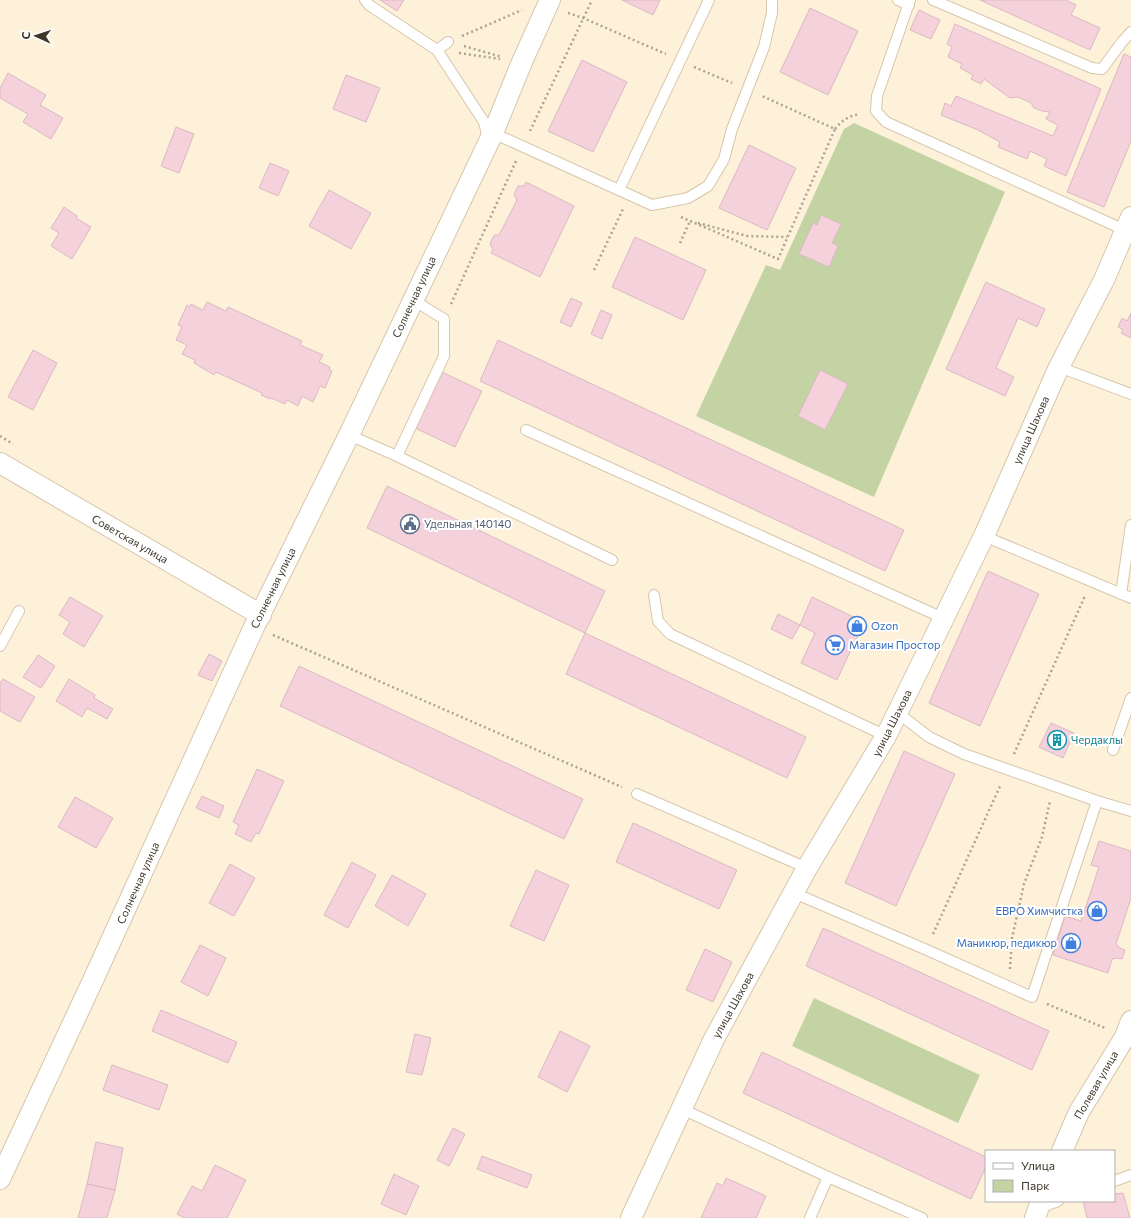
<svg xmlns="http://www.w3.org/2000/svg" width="1131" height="1218" font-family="Commissioner,sans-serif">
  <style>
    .green { fill: #c4d3a4 }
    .building { fill: #f4d1db; stroke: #dbb9c3 }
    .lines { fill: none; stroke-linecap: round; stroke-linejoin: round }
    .lane-casing { stroke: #d6c6ab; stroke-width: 12 }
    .street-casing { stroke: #d6c6ab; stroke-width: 22 }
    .path { stroke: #ada391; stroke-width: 2.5; stroke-dasharray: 2 3; stroke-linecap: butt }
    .lane { stroke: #fff; stroke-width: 10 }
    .street { stroke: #fff; stroke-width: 20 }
    .labels { text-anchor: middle; stroke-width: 4; stroke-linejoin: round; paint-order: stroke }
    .street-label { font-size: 11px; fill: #3e372c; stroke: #fff }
    .service-label { font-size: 11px; fill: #4e5e75; stroke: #fff; text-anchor: start }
    .shop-label { font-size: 11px; fill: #366cbe; stroke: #fff; text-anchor: start }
    .culture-label { font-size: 11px; fill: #0d838f; stroke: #fff; text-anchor: start }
  </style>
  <rect width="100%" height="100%" fill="#fef1da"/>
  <!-- green -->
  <g class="green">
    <polygon points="854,123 1005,192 874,497 696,416 766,265 780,270 844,129"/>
    <polygon points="814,998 980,1075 958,1123 792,1046"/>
  </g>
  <!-- building -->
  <g class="building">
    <polygon points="380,0 404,0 397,11"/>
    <polygon points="622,0 660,0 653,15"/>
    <polygon points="980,0 1066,0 1076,5 1071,15 1100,28 1090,50"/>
    <polygon points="810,8 858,31 828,95 780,72"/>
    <polygon points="919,10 940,20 931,39 910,30"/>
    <polygon points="955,24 1101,89 1066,176 1044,166 1047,159 1030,151 1027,159 998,147 1000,142 978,130 941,115 945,103 951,106 956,96 1053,136 1058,125 1046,119 1050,112 1042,111 1034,108 1031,103 1018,97 1010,98 984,79 981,84 971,79 973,75 960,68 962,64 948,57 952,47 947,44"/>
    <polygon points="1124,54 1131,57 1131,141 1104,207 1067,192"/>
    <polygon points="582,60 627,82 593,152 548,131"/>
    <polygon points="8,73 46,95 40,105 63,118 51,139 23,122 28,114 0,98 0,88"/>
    <polygon points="346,75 380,88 366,122 333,109"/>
    <polygon points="176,127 194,134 179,173 161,166"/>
    <polygon points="749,145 796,168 767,230 719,208"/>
    <polygon points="270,163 289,171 278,196 259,188"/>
    <polygon points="526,182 574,206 540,277 491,253 493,249 490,244 494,235 499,235 517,200 514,195 518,186 524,186"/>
    <polygon points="329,190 371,213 351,249 309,226"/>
    <polygon points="64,207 77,216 76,218 91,227 72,259 51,246 59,233 51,228"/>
    <polygon points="821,215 841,224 832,243 838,246 829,267 799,254 813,223 817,225"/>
    <polygon points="635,237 706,270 683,320 612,287"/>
    <polygon points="986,282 1045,309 1037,327 1018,318 996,368 1014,377 1005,396 946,369"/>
    <polygon points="571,298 582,303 571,327 560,322"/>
    <polygon points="207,302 226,311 228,307 302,341 300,345 323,355 319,362 330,367 329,369 332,371 325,388 320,386 313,402 302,396 298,406 287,400 285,404 271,398 270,399 261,395 262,393 216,372 214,375 194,363 195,360 182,354 187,345 176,340 182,327 178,325 187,305 190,307 191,304 203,310"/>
    <polygon points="601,310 612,315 602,339 591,334"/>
    <polygon points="1131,313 1131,338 1121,333 1123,330 1118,327 1122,318 1127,321"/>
    <polygon points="498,340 904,530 885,571 480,381"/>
    <polygon points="33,350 57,363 33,410 8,397"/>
    <polygon points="820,370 848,384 825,430 798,416"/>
    <polygon points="442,372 482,391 455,447 415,428"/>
    <polygon points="387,486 605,591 585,633 367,528"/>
    <polygon points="988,571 1039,594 980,726 929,703"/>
    <polygon points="70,597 103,616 84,647 63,634 70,622 59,615"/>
    <polygon points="812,597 864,622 837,680 801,663 815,633 800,625"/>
    <polygon points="778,614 800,625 792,639 771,629"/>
    <polygon points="585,633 806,737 787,778 566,674"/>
    <polygon points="209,654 222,661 212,681 198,675"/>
    <polygon points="38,655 55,666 41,688 23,677"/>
    <polygon points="299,666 583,799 564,839 280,706"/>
    <polygon points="3,679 35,697 20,722 0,711 0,683"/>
    <polygon points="69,679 95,695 94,698 113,709 107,719 87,708 82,717 56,701"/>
    <polygon points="1051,723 1074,733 1063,758 1039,747"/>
    <polygon points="904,751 955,774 896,906 845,883"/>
    <polygon points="257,769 284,781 259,834 256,833 251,842 235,834 239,825 233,822"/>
    <polygon points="202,796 224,806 219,818 196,808"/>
    <polygon points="75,797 113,818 96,848 58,827"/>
    <polygon points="633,823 737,870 719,909 616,862"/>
    <polygon points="1099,841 1131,851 1131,898 1116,944 1120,948 1125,950 1122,959 1117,958 1112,959 1108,973 1053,955 1065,916 1081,921 1099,867 1091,865"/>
    <polygon points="352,862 376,875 348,928 324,915"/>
    <polygon points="230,864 255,878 234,916 209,903"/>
    <polygon points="536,870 569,885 544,941 510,926"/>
    <polygon points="392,875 426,894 408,926 375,906"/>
    <polygon points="823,928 1049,1031 1032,1070 806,966"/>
    <polygon points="200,945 226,958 208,996 181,982"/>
    <polygon points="705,949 732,962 713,1002 686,990"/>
    <polygon points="161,1010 237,1042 228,1063 152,1031"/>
    <polygon points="560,1031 590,1046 567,1092 538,1077"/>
    <polygon points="415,1034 431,1038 422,1075 406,1072"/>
    <polygon points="762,1052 986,1157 986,1167 971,1199 743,1093"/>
    <polygon points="112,1065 168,1085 159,1110 103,1090"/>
    <polygon points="453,1128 465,1134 449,1166 437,1160"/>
    <polygon points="96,1142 123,1148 115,1190 87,1184"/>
    <polygon points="482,1156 532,1175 527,1188 477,1169"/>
    <polygon points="215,1165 246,1180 227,1218 184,1218 177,1214 192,1186 202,1191"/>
    <polygon points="394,1174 419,1186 406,1215 381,1204"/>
    <polygon points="726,1178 766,1196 756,1218 757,1218 701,1218 717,1183 723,1186"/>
    <polygon points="87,1184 115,1190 107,1218 78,1218"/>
    <polygon points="1123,1193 1130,1218 1087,1218 1083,1201 1114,1201 1114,1194"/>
  </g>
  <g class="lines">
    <defs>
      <g id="lane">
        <polyline points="365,0 369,5 437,50 484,122 488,139"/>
        <polyline points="898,0 909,5"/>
        <polyline points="910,0 877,96 876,111 886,122 1127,231"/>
        <polyline points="933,0 1092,68 1102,69 1122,42 1131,32"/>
        <polyline points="437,50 448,42"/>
        <polyline points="493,133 652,205 688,198 708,186 724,159 732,129 764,47 772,13 772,0"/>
        <polyline points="619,190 709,0"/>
        <polyline points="1059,367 1131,394"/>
        <polyline points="526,430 943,618"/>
        <polyline points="349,435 397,456 444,356 444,319 413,300"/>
        <polyline points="397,456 612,560"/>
        <polyline points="984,536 1131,598"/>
        <polyline points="1121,594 1131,525"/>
        <polyline points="654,595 658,621 670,634 886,736"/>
        <polyline points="0,646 19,611"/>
        <polyline points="898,713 929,737 964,754 1097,801 1131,811"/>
        <polyline points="1113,750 1131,698"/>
        <polyline points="637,794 807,868"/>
        <polyline points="794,893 927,950 1032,997 1097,801"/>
        <polyline points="682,1109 828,1177 922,1218"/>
        <polyline points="1114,1181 1131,1175"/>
        <polyline points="1039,1208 1058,1201"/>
        <polyline points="810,1218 828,1177"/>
      </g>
      <g id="street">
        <polyline points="0,463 261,615"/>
        <polyline points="1062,1151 1079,1112 1125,1037 1131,1021"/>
        <polyline points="0,1179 94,978 254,627 349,435 493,133 522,62 550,0"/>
        <polyline points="631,1218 714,1039 807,868 886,736 984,536 1059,367 1104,280 1131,217"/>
        <polyline points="1035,1218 1041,1201"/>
      </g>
    </defs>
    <!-- lane casing -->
    <use href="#lane" class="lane-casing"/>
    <!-- street casing -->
    <use href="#street" class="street-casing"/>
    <!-- path -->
    <g class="path">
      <polyline points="568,13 583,18 666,54"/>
      <polyline points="462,36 522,10"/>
      <polyline points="464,46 502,57"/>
      <polyline points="459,53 500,59"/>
      <polyline points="694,67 732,83"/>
      <path d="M835 129C842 120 849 116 860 114"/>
      <polyline points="530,131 592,0"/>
      <polyline points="681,217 778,259 835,129 762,96"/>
      <polyline points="698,223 747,236 787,237"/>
      <polyline points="680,243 690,221 691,221"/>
      <polyline points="594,270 623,209"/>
      <polyline points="451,304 516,161"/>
      <polyline points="0,436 13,444"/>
      <polyline points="273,635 622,787"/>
      <polyline points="1014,754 1085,596"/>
      <polyline points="933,934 1001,784"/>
      <polyline points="1010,969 1012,938 1024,884 1042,837 1050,801"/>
      <polyline points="1047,1004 1105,1028"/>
    </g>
    <!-- lane -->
    <use href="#lane" class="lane"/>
    <!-- street -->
    <use href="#street" class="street"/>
  </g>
  <!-- icons -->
  <defs>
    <symbol id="civic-ring" viewBox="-11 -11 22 22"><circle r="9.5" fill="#fff" stroke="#5c6f8a" stroke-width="1.5"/><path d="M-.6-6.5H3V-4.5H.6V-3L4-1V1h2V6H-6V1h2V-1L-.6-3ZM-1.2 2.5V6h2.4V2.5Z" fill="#5c6f8a"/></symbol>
    <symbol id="shop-ring" viewBox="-11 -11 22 22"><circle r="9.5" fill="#fff" stroke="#3f7fe0" stroke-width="1.5"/><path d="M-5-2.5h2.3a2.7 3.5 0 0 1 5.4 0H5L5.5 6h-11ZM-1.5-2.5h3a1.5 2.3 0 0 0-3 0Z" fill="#3f7fe0"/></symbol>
    <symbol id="supermarket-ring" viewBox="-11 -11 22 22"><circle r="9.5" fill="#fff" stroke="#3f7fe0" stroke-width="1.5"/><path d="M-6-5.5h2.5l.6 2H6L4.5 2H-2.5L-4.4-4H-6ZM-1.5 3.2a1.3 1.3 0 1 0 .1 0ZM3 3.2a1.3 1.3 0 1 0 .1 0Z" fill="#3f7fe0"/></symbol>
    <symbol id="building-ring" viewBox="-11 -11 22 22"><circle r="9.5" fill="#fff" stroke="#0f9aa8" stroke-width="1.5"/><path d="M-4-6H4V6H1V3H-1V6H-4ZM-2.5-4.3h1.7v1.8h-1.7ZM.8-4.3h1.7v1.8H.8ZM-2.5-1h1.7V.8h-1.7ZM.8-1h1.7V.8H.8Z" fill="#0f9aa8"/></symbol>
  </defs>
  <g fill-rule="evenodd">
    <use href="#civic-ring" x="399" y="513" width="22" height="22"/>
    <use href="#shop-ring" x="846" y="615" width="22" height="22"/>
    <use href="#supermarket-ring" x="824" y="634" width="22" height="22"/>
    <use href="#building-ring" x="1046" y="729" width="22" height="22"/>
    <use href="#shop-ring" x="1086" y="900" width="22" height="22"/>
    <use href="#shop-ring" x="1060" y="932" width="22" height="22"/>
  </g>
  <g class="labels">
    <!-- street labels -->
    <g class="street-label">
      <text transform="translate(414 297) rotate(-65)" y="4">Солнечная улица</text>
      <text transform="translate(1031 430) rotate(-66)" y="4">улица Шахова</text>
      <text transform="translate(130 539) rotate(30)" y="4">Советская улица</text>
      <text transform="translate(273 588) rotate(-64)" y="4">Солнечная улица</text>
      <text transform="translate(892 723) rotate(-63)" y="4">улица Шахова</text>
      <text transform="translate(138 883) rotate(-66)" y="4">Солнечная улица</text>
      <text transform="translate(733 1005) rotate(-61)" y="4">улица Шахова</text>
      <text transform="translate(1096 1085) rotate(-60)" y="4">Полевая улица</text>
    </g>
    <!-- service labels -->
    <g class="service-label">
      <text x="424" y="528">Удельная 140140</text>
    </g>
    <!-- shop labels -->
    <g class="shop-label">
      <text x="871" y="630">Ozon</text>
      <text x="849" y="649">Магазин Простор</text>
      <text x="1083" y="915" text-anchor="end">ЕВРО Химчистка</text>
      <text x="1057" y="947" text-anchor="end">Маникюр, педикюр</text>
    </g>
    <!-- culture labels -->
    <g class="culture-label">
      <text x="1071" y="744">Чердаклы</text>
    </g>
  </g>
  <!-- legend -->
  <rect x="985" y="1150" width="130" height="52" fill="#ffffff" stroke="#b2afab"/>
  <rect x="993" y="1163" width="20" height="6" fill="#ffffff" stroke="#b2afab"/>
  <text x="1021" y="1170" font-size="12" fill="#3e372c">Улица</text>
  <rect x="993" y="1180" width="20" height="12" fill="#c4d3a4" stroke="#b2afab"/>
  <text x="1021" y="1190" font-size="12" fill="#3e372c">Парк</text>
  <!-- north arrow -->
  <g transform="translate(36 36) rotate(273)" stroke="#ffffff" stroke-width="3" paint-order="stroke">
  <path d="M0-3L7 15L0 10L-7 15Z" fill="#3e372c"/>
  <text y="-6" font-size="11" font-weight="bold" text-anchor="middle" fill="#3e372c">С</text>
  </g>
</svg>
